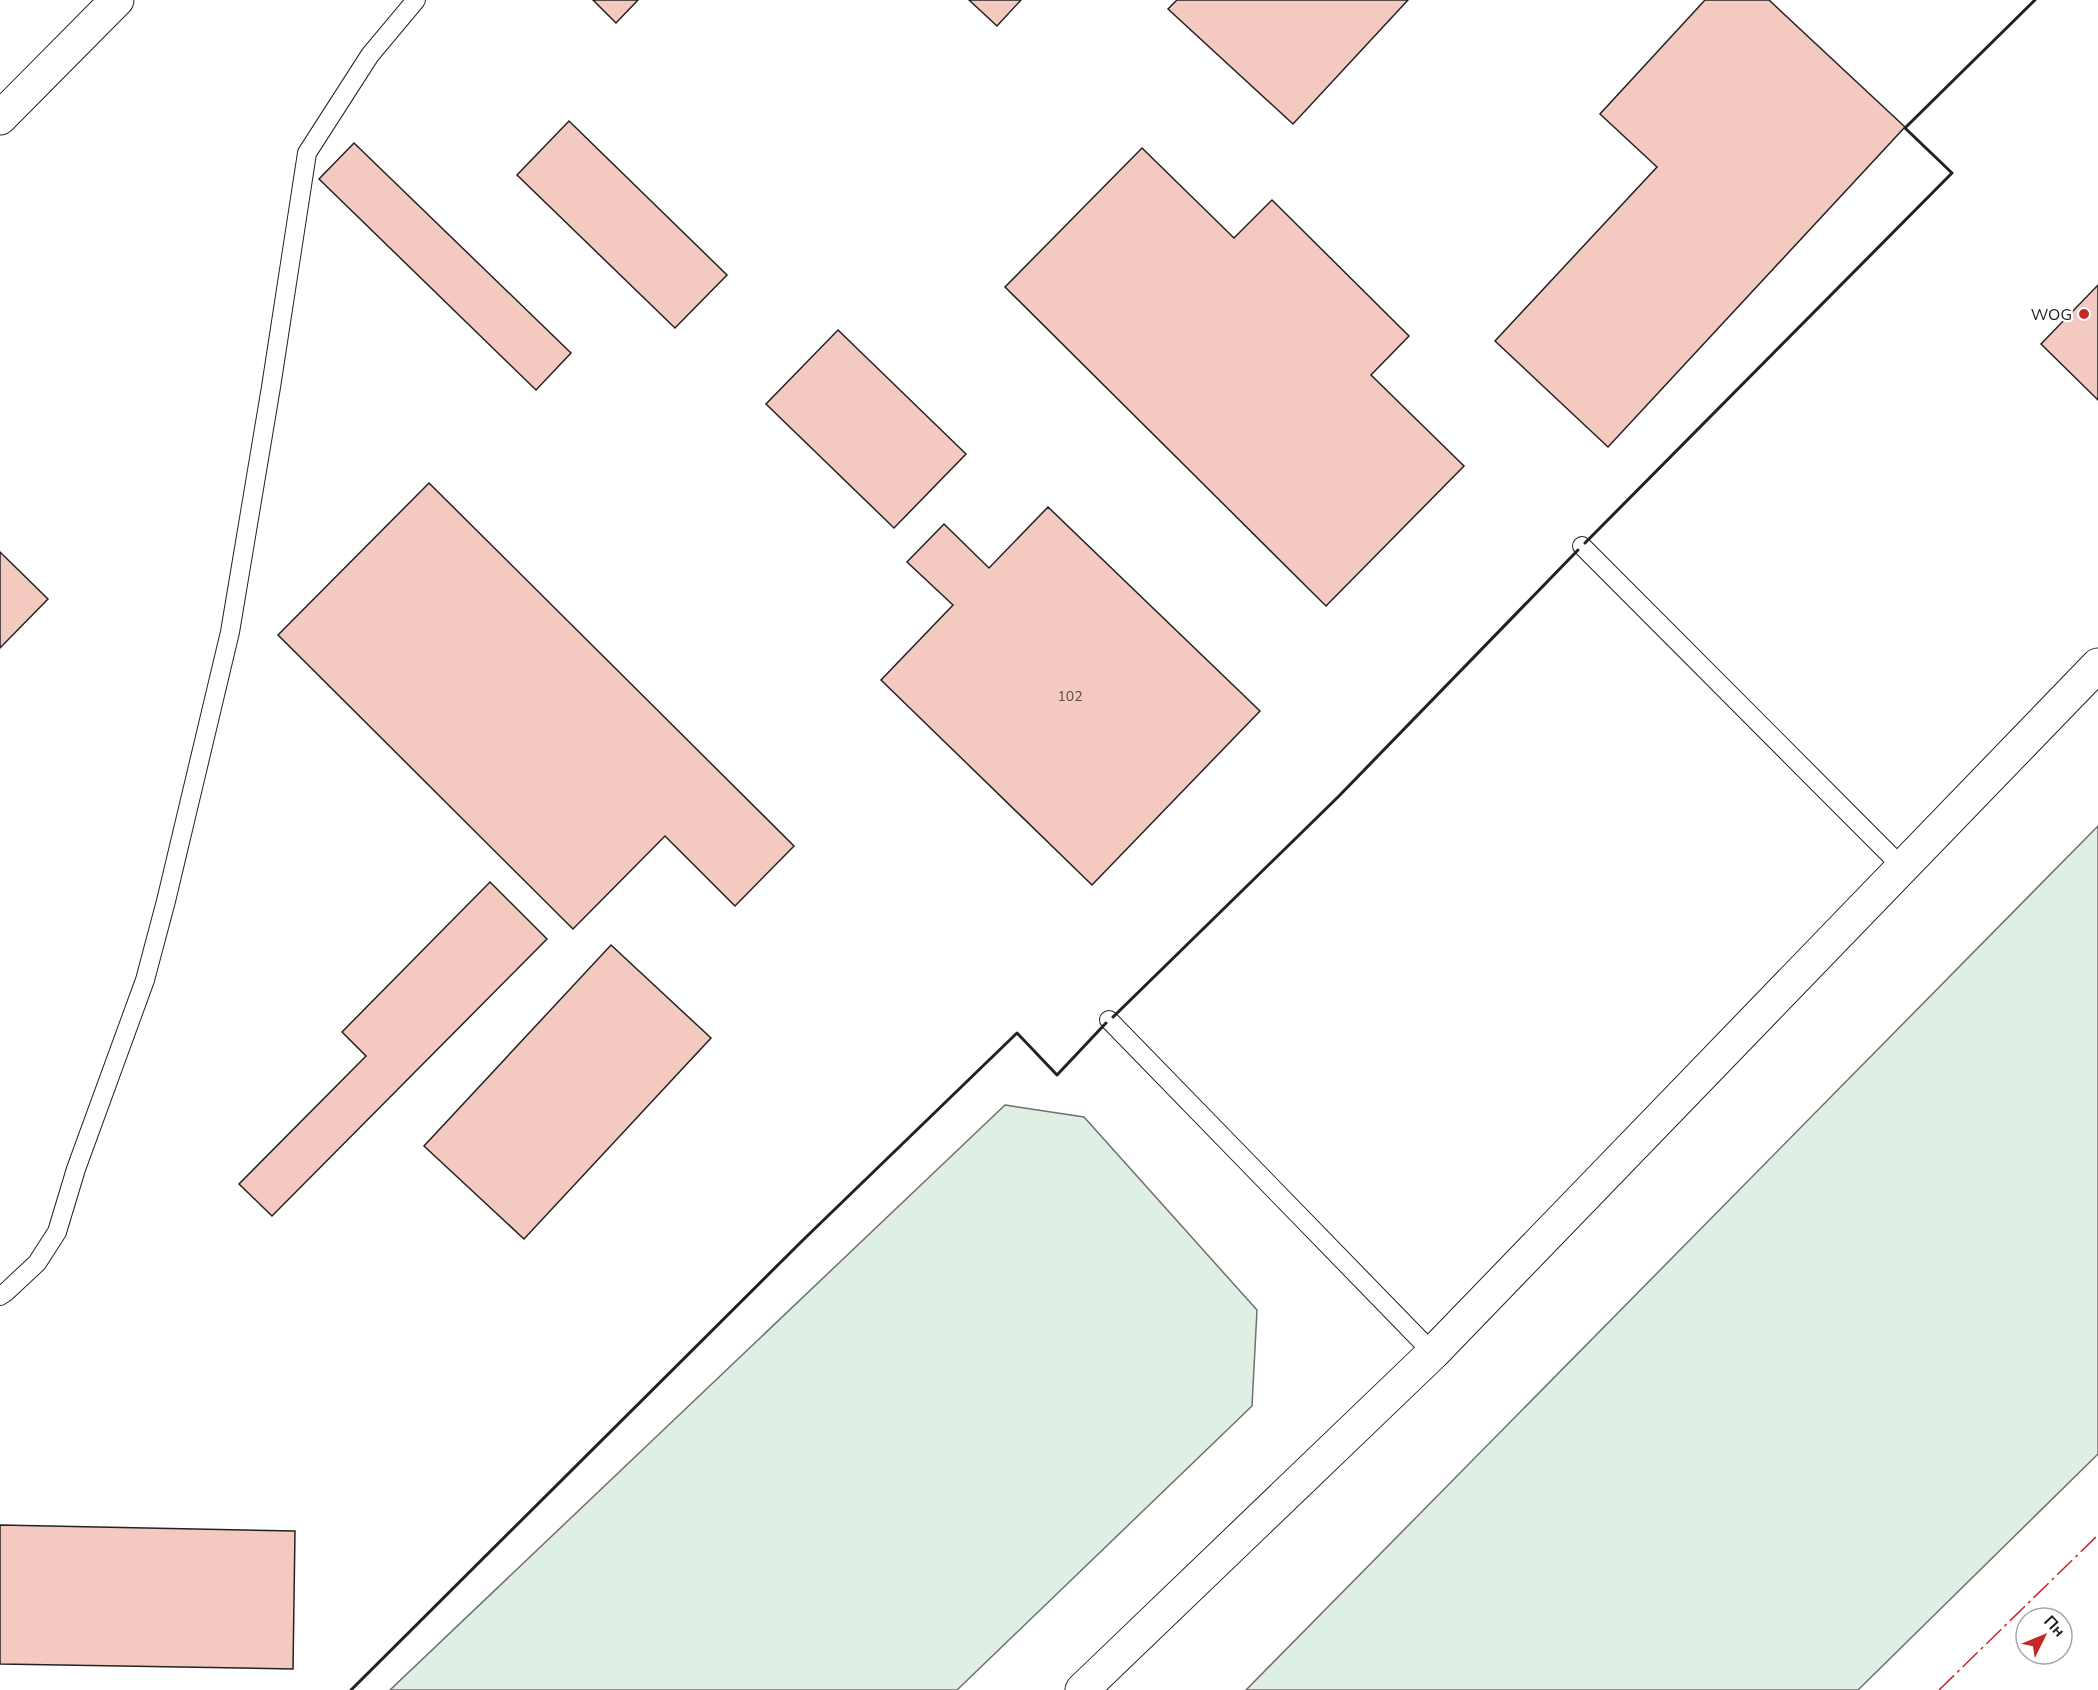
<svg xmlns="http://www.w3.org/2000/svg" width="2098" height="1690" font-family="'Nunito Sans',sans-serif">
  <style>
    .green { fill: #e0efe3; stroke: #6f6f6f; stroke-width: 1.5 }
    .building { fill: #f3c9c0; stroke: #222; stroke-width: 1.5 }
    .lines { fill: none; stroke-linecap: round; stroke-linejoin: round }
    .lane-casing { stroke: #222; stroke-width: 20 }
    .street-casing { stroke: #222; stroke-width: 35 }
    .highway-casing { stroke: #222; stroke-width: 35 }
    .lane { stroke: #fff; stroke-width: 18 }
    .street { stroke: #fff; stroke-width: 33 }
    .highway { stroke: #fff; stroke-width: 33 }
    .wall { stroke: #222; stroke-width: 3 }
    .power { stroke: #c62828; stroke-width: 1.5; stroke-dasharray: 21 4.5 3 4.5; stroke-linecap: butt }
    .poi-dot { fill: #c62828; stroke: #fff; stroke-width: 2 }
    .labels { text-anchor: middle; stroke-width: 4.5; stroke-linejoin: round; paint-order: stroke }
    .number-label { font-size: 14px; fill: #564c4a }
    .poi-label { font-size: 16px; fill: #222; stroke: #fff; text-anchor: end }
  </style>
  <rect width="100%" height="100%" fill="#fff"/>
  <!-- green -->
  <g class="green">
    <polygon points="2098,826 2098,1454 1858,1690 1246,1690"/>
    <polygon points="1005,1105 1084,1117 1257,1310 1252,1406 957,1690 390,1690"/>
  </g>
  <!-- building -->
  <g class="building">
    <polygon points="593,0 638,0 616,23"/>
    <polygon points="969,0 1021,0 997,26"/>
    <polygon points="1177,0 1408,0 1293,124 1168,9"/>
    <polygon points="1705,0 1769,0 1905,127 1608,447 1495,341 1657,167 1600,114"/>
    <polygon points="569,121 727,275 675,328 517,175"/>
    <polygon points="354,143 571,353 536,390 319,179"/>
    <polygon points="1142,148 1234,238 1272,200 1409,336 1371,375 1464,466 1326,606 1005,287"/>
    <polygon points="2098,285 2098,400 2041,344"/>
    <polygon points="838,330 966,454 894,528 766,404"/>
    <polygon points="429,483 794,846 735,906 665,836 573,929 278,635"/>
    <polygon points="1048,507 1260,711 1092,885 881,680 953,605 907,562 944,524 989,568"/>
    <polygon points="0,552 48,599 0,648"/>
    <polygon points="490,882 547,939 272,1216 239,1184 366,1056 342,1032"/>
    <polygon points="611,945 711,1038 524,1239 424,1146"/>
    <polygon points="0,1525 295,1531 293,1669 0,1664"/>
  </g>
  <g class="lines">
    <defs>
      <g id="lane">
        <polyline points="1582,546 1903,868"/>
        <polyline points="1109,1020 1433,1353"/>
        <polyline points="0,1296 6,1292 37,1263 57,1232 76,1169 145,980 166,901 230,632 271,387 307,153 370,55 416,0"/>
      </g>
      <polyline id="street" points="0,118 117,0"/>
      <polyline id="highway" points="1082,1690 1433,1353 2098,665"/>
    </defs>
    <!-- lane casing -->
    <use href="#lane" class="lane-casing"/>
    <!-- street casing -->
    <use href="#street" class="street-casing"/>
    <!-- highway casing -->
    <use href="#highway" class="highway-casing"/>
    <!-- lane -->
    <use href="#lane" class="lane"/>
    <!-- street -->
    <use href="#street" class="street"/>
    <!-- highway -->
    <use href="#highway" class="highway"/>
    <!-- wall -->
    <g class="wall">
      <polyline points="1585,543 1952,173 1905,128 2035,0"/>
      <polyline points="1113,1017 1339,796 1578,550"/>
      <polyline points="351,1690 802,1241 1017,1033 1057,1075 1106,1023"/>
    </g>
    <!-- power -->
    <polyline class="power" points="1939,1690 2098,1535"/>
  </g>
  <!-- markers -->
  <circle class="poi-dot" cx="2084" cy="314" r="6"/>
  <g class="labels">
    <!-- number labels -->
    <g class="number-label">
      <text x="1070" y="701">102</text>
    </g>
    <!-- poi labels -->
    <g class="poi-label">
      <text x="2072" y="320">WOG</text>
    </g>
  </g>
  <!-- north arrow -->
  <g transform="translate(2044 1636) rotate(47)"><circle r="28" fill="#ffffff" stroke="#a7a7a7" stroke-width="1.5"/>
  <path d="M0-4.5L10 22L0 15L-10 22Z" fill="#c62828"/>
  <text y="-9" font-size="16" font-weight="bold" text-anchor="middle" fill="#222222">Пн</text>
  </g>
</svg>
